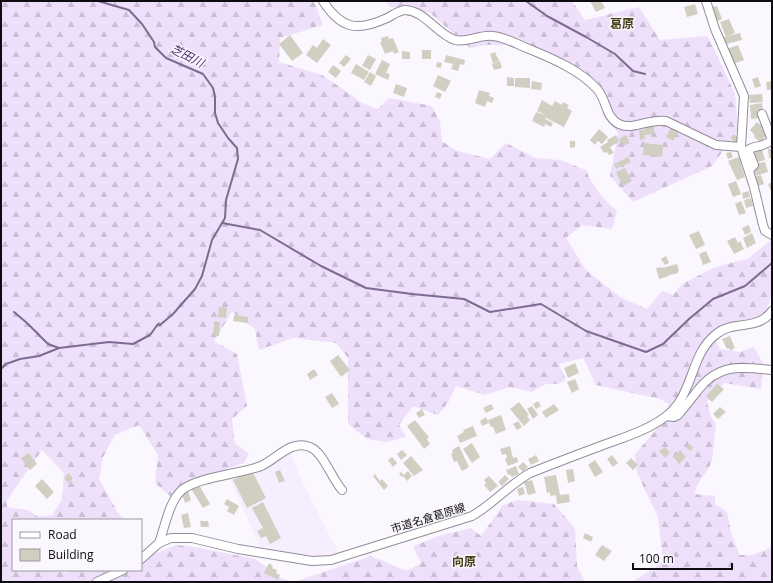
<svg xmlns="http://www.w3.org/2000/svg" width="773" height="583" font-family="'Open Sans','Noto Sans JP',sans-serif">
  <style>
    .built { fill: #f6eefe }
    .forest { fill: url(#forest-firs); fill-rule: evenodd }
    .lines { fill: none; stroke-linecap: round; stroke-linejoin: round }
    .stream { stroke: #7f6b91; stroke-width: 2 }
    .building { fill: #d1cfc1 }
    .minor-casing { stroke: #928c98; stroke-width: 10 }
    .minor { stroke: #fff; stroke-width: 8 }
    .labels { text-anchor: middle; stroke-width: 3; stroke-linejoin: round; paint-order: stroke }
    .street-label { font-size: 11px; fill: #0e0c10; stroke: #fbf7ff }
    .neighbourhood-label { font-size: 12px; font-weight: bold; fill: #463e14; stroke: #fbf7ff }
    .water-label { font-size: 12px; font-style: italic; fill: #512d6c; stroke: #fbf7ff }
  </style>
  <defs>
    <pattern id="forest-firs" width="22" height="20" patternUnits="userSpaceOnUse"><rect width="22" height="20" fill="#eee0fb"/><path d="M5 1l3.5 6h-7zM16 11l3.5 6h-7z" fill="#cbbfd6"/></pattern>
  </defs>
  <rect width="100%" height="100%" fill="#fbf7ff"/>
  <!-- built -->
  <polygon class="built" points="291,452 302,481 338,552 318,557 279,552 259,546 230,479 267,466"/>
  <!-- forest -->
  <g class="forest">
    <path d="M1 1H314L323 25 280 38 279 62 322 75 347 92 362 103 378 109 389 98 432 106 440 122 442 141 457 151 490 159 506 143 535 158 560 160 586 170C593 187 603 199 617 211L612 229 582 225 566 238 586 270 620 297 647 309 662 291 673 295 682 284 713 268 749 258 772 239V295L763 318 730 331 716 341 720 349 740 352 754 347 763 363 761 389 724 383 707 402 711 417 716 423 712 461C707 474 696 480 695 494L715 496V504L727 512 731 533 740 555H753L772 547V582H632L663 562 658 517 637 473 635 454 662 423 669 404 660 399 596 385 583 358 559 364 566 380 558 384H546L532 392 510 387 485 395 456 386 449 401 438 415 413 406 399 425 406 437 387 442 367 439 348 424V358L336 343 293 338 259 350 255 329 232 312 214 341 237 354 247 406 232 419 235 443 249 454 244 463 205 477 170 496 155 483 158 455 139 425 115 435 103 457 99 479 117 511 124 520H13V570H56L68 573 70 570H141V555L157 553 176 545 194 547 255 559 268 568 276 576 291 582H1ZM42 450 64 473 62 499 52 515 38 517 28 510 7 507V500Z"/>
    <polygon points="385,1 572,1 585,20 639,7 660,40 708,36 735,94 738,130 712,166 633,202 610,176 618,133 602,115 607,94 577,67 544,50 505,45 486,45 470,48 429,12 390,7"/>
    <polygon points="518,500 554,504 575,528 577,566 585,582 294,582 371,556 407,571 421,563 413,546 442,535 471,528 481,536 503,505"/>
  </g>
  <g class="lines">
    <!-- stream -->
    <g class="stream">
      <polyline points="526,1 547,16 586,37 615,54 633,71 645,74"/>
      <polyline points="222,223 260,230 321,266 366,288 412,294 464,299 490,312 541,304 586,331 646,352 663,344 689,319 713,299 745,286 772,263"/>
      <polyline points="14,312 27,323 48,344 59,348"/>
      <polyline points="1,369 6,364 20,359 39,356 59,348 109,342 133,344 150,335 158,324 160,325 173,314 195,289 202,276 212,240 225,218 226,200 238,159 237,148 228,138 218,123 215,113 215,97 213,88 203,74 166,58 155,47 154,42 142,24 129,10 98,1"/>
    </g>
  </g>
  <!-- building -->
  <g class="building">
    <polygon points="590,1 601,1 605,8 596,12"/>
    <polygon points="695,4 698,14 687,17 684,7"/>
    <polygon points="717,6 722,19 715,22 710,8"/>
    <polygon points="729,19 735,33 726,37 720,22"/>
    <polygon points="740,33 742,40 723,45 721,38"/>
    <polygon points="290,35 303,53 292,61 279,44"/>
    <polygon points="388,36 389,39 393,38 399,52 394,54 393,51 385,54 380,42 382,42 381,38"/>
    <polygon points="323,39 331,45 317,63 306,55 313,45 317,48"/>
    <polygon points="738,45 744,60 733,64 727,49"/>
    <rect x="422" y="50" width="9" height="9"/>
    <polygon points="402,51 410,52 410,59 402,59"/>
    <polygon points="495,52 499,61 493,63 490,54"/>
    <polygon points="346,55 351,59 344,67 339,63"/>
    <polygon points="368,55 376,59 370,70 362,66"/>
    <polygon points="446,55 465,60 464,65 460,64 458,71 451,69 453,64 444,62"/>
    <polygon points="382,60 390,64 386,73 390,74 388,80 375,74"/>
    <polygon points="500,61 502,68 494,70 492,64"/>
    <polygon points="437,62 442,63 441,68 436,67"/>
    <polygon points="356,64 369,72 364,80 351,73"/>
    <polygon points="333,65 341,71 336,78 328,72"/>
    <polygon points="370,72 376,76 371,86 364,82"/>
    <polygon points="438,75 451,81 445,92 433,86"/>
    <polygon points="507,77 514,78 514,86 507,86"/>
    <polygon points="758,77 761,86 755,88 752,79"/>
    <polygon points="515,78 530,78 530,88 515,87"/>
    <polygon points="532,81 542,83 541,90 531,89"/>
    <polygon points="772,81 772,90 767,90 766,82"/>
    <polygon points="396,84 407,88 404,97 393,93"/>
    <polygon points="479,90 490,93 489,96 494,98 492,103 487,101 485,107 475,103"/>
    <polygon points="437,92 442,94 440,99 435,97"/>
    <polygon points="762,94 763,102 750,103 749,95"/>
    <polygon points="542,100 552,106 555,101 562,105 563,102 569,105 567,108 572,111 564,127 546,118 545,119 553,123 551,127 545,124 544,127 532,121 536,112 547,116 537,111"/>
    <polygon points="762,103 763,111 759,111 760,118 751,119 750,105"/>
    <polygon points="757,122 763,127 761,128 768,134 760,142 754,137 755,136 753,133 750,130"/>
    <polygon points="654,125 654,134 645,135 644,126"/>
    <polygon points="671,128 678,132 673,141 666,137"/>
    <polygon points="599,129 608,137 602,144 598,141 595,145 590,140"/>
    <polygon points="639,130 644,130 645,139 640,140"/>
    <polygon points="734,134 740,139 735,143 730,138"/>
    <polygon points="616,135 619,142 610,147 614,153 609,155 607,152 604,153 600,147 608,142 607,140"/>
    <polygon points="626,135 630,143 623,146 619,139"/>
    <polygon points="570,141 575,141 575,147 570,148"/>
    <polygon points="644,143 663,145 662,157 643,155"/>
    <polygon points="768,149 772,149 772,158 769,158"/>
    <polygon points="762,150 765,160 758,162 754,152"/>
    <polygon points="731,152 733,157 728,159 726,153"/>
    <polygon points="628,157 631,162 616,169 614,164"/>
    <polygon points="738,157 739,158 742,157 745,163 741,165 745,177 737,180 728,161"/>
    <polygon points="765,162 768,172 756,176 754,169 759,167 758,163"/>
    <polygon points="625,168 632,181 623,186 616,172"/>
    <polygon points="761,175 764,184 758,186 755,177"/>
    <polygon points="736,181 741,194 733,197 728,184"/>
    <polygon points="772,182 772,194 768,184"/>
    <polygon points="749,191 750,197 743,199 742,193"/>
    <polygon points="751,198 753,206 746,208 744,200"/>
    <polygon points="741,201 746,213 739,215 735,204"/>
    <polygon points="749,225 751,232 745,235 742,228"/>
    <polygon points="699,231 705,245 696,249 689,235"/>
    <polygon points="752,233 756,243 747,248 743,238"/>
    <polygon points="735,237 738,243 740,241 744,249 734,254 727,241"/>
    <polygon points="706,251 711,262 703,265 699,254"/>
    <polygon points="666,256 669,263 665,265 661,259"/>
    <polygon points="677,264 679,271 678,271 678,273 670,275 670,273 669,276 659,279 656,268 662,267 662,268"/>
    <polygon points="219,307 227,308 226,318 218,317"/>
    <polygon points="234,315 248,317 248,323 233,321"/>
    <polygon points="214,321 220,322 219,336 213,335"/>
    <polygon points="730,336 735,348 730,351 729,348 727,349 722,339"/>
    <polygon points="338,355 350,370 341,377 330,361"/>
    <polygon points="575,363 579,373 568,378 564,368"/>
    <polygon points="314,369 318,375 310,380 307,374"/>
    <polygon points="575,379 579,389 572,393 567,382"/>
    <polygon points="717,384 724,389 712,402 706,396"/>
    <polygon points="332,393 339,404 332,408 325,397"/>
    <polygon points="538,401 541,406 536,409 533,404"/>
    <polygon points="519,402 529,415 527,416 530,420 524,426 510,409"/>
    <polygon points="491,404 494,409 486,413 483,408"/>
    <polygon points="554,404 559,410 546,418 542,412"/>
    <polygon points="532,406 538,415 533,419 527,409"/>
    <polygon points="720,407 726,412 718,419 713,414"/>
    <polygon points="422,409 425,415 419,418 416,413"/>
    <polygon points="501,415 506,430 496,434 493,427 491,427 488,420"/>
    <polygon points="486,417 489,423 482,426 480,421"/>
    <polygon points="415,420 429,437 427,439 430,444 424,449 407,426"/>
    <polygon points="518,421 522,427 517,430 513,424"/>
    <polygon points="473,426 477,436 460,443 457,436 464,432 463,430"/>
    <polygon points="472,443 480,457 472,463 463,449"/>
    <polygon points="690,444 693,448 690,451 686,447"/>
    <polygon points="459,446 469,467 462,471 457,461 454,462 451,454 453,453 452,450"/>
    <polygon points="510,446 513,458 517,457 518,462 508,466 505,459 507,458 506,454 502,455 500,449"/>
    <polygon points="665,447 670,453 665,458 659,451"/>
    <polygon points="402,450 407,455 401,460 397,454"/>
    <polygon points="680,450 686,457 679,464 673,457"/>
    <polygon points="29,453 37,464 30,470 21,458"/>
    <polygon points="536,455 539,461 531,465 528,459"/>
    <polygon points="612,455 618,463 613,467 607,459"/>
    <polygon points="411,456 423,470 414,476 403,463"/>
    <polygon points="392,457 397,463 393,467 388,460"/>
    <polygon points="631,458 638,465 633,470 626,463"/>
    <polygon points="595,460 603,472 595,477 588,465"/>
    <polygon points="523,462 528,467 523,472 518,467"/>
    <polygon points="516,466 519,474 512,477 510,474 508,475 506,470"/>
    <polygon points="573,469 575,481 568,483 566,470"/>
    <polygon points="280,470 285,481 279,483 275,472"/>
    <polygon points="252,471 266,498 247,508 233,480"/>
    <polygon points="408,471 412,476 407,481 403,476 402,477 399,474 401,472 404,475"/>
    <polygon points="69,473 73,479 68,483 64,478"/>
    <polygon points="375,474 380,481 382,479 388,486 384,490 373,476"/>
    <polygon points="505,475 509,479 502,486 498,482"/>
    <polygon points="556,475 560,495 569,494 570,502 557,504 556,495 550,496 550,492 547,493 544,477"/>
    <polygon points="489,476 498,486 490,492 484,485 486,483 484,480"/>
    <polygon points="42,479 54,492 47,499 35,486"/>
    <polygon points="532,480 536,493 528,495 524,482"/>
    <polygon points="198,483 210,504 203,508 190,487"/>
    <polygon points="523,487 525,494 519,496 517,489"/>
    <polygon points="188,491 191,500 185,503 182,494"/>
    <polygon points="227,499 239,506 234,515 227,511 229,507 224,504"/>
    <polygon points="263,502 281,538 270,544 266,536 261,538 257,531 263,528 252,508"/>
    <polygon points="188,513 191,527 184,528 181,515"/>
    <polygon points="200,521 208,521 209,527 201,527"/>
    <polygon points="585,533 593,537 591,542 583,538"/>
    <polygon points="602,545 612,551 604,561 595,555"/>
    <polygon points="269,563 273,566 272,568 277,570 276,573 280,575 278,580 264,573"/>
  </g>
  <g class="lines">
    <defs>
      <g id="minor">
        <path d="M323 1C341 29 357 32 387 18 393 15 399 10 406 10 426 12 437 34 455 40 467 43 481 34 493 36 503 37 513 42 522 46 548 57 578 68 597 89 607 100 605 117 619 124 633 131 649 118 666 121L716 145 741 147"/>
        <polyline points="706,1 715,29 744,96 741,147 754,187 763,225 765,231 772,235"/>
        <path d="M749 170 754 165 748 150C756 144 761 149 772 140L762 114"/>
        <path d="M667 416 674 417 678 415C685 407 691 399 698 390 719 363 741 367 772 370"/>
        <path d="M159 543C165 527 169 501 182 490 198 477 240 474 261 466 277 459 291 439 310 447 323 452 332 479 342 490"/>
        <path d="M141 559 159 543 171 538H192L238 549 312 561 331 560 472 516C493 504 509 485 530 473 553 464 576 455 598 447 624 437 662 427 678 404 693 383 694 352 715 335 733 319 757 332 772 311"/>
        <polyline points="97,582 123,570"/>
      </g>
    </defs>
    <!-- minor casing -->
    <use href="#minor" class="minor-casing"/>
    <!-- minor -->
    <use href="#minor" class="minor"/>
  </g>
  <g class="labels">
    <!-- street labels -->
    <g class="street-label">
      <text transform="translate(428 518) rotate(-17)" y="4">市道名倉葛原線</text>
    </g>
    <!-- neighbourhood labels -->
    <g class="neighbourhood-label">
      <text x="622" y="28">葛原</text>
      <text x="464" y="566">向原</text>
    </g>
    <!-- water labels -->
    <g class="water-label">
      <text transform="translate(187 56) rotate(27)" y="4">芝田川</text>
    </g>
  </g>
  <!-- border -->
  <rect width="773" height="583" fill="none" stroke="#0e0c10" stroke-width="4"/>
  <!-- legend -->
  <rect x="12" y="519" width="130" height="52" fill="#fbf7ff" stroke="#9c999f"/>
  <rect x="20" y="532" width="20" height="6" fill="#ffffff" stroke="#9c999f"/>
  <text x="48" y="539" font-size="12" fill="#0e0c10">Road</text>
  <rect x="20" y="549" width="20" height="12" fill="#d1cfc1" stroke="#9c999f"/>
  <text x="48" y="559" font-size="12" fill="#0e0c10">Building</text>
  <!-- scale -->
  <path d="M633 563v6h99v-6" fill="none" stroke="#0e0c10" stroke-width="2"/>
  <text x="639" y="563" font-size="12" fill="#0e0c10" stroke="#fbf7ff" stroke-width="3" paint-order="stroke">100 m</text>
</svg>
